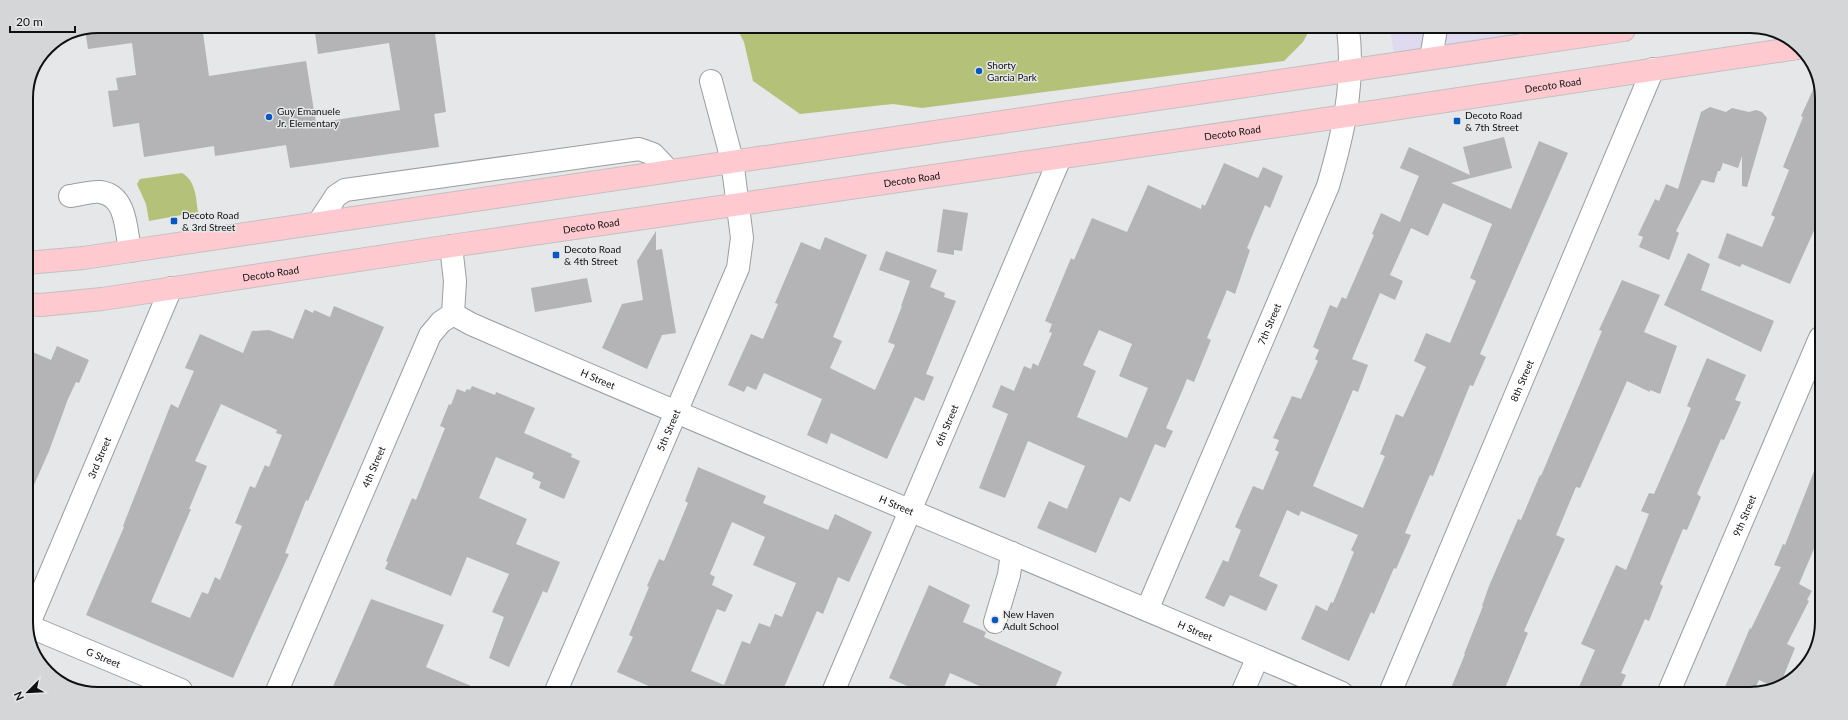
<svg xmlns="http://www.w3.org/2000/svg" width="1848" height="720" font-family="Lato,sans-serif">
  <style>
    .industrial { fill: #dfdaef }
    .green { fill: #b3c278 }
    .building { fill: #b4b3b5; fill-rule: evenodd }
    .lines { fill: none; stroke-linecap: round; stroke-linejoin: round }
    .minor-casing { stroke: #9c9d9e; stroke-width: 24 }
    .major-casing { stroke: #c1c1c1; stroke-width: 24 }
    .minor { stroke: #fff; stroke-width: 22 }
    .major { stroke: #fecad0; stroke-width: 22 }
    .poi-dot { fill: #0458c2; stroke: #e6e7e9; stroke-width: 1.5 }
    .labels { text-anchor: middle; stroke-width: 3; stroke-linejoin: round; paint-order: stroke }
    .poi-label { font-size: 10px; fill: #0f1010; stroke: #e6e7e9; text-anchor: start }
    .street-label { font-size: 10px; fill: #0f1010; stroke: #e6e7e9 }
    .rim { fill: none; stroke: #0f1010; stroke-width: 2 }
  </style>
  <rect width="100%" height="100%" fill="#e6e7e9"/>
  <!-- industrial -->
  <polygon class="industrial" points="1390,29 1561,29 1394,54"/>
  <!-- green -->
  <g class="green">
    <polygon points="736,27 1310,29 1303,42 1284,61 922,108 893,104 800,114 753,81 744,42"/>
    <path d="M182 173C196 181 196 198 198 212L149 221 146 204 137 184 140 179Z"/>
  </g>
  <!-- building -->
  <g class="building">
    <polygon points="98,26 202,26 209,76 306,61 316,123 400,110 389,43 318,54 314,26 434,27 446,112 434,114 439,147 290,168 286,145 215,156 214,146 144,157 139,123 113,127 108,91 118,90 116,78 136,75 132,43 88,49 85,29"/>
    <polygon points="1817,81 1822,93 1821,215 1790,284 1742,264 1740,267 1718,258 1727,233 1762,247 1775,217 1771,215 1789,170 1783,167 1803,117 1801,116"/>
    <polygon points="1710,107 1726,112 1732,108 1749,112 1756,110 1762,112 1767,118 1747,187 1742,186 1742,156 1738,168 1723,163 1720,171 1718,171 1714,183 1702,180 1676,231 1679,233 1669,260 1639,247 1643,237 1638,235 1655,199 1659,201 1666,184 1678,189 1701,112"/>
    <path d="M1504 137 1512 168 1451 183 1511 209 1539 141 1568 153 1480 354 1486 357 1473 386 1470 385 1433 476 1430 475 1405 533 1411 535 1396 569 1394 568 1374 614 1371 612 1349 661 1301 639 1316 605 1327 611 1331 602 1333 603 1354 552 1351 550 1358 535 1301 511 1299 516 1287 510 1259 576 1278 585 1266 611 1230 595 1224 607 1205 598 1223 560 1228 562 1241 530 1235 527 1253 486 1263 490 1279 452 1275 450 1279 440 1273 438 1292 396 1301 399 1318 361 1315 359 1319 350 1313 347 1330 305 1337 308 1342 297 1346 299 1374 235 1372 234 1381 213 1400 222 1419 176 1400 168 1409 147 1470 175 1463 147ZM1443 203 1492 224 1470 278 1476 281 1450 343 1426 333 1414 361 1426 367 1403 417 1396 414 1380 454 1385 456 1363 508 1313 486 1353 390 1358 392 1368 365 1352 359 1380 293 1395 300 1403 281 1390 275 1411 228 1428 236Z"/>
    <path d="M1224 163 1258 178 1263 167 1283 176 1270 208 1265 205 1247 248 1250 250 1235 294 1227 290 1207 338 1211 340 1194 382 1187 379 1183 389 1166 428 1173 431 1165 448 1155 444 1130 502 1120 497 1096 553 1037 528 1049 501 1067 509 1085 466 1028 441 1005 498 979 488 1008 414 992 407 1001 385 1014 391 1024 366 1031 369 1033 363 1038 366 1052 333 1049 332 1052 324 1045 321 1071 258 1074 260 1092 218 1127 232 1148 185 1201 209 1202 204 1205 206ZM1099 330 1132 344 1119 376 1148 388 1127 438 1077 417 1096 371 1083 365Z"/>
    <polygon points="943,209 968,213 962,251 954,250 954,255 937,252"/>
    <polygon points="656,231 656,250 662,249 676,333 662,335 647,369 602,348 622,304 643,300 637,261"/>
    <polygon points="825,237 867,255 833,337 842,341 830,368 875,390 895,345 888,342 902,306 901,306 910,281 879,270 886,251 937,270 930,287 945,293 944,297 956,301 926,374 934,377 924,401 915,397 887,459 831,433 827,444 807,435 822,399 764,373 756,390 747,386 744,392 728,385 751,334 763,339 778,304 775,303 801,242 820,250"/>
    <polygon points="1688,253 1710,264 1701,290 1774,321 1761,352 1664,305"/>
    <polygon points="587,278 592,302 535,312 531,288"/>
    <polygon points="1622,280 1660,295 1644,332 1677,346 1660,394 1650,390 1650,392 1627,381 1580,488 1576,487 1556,535 1565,539 1524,631 1528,633 1503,693 1449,693 1465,654 1464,654 1483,606 1482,606 1489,586 1518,519 1521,520 1540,475 1541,476 1602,331 1599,330"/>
    <path d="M334 306 384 327 308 501 306 500 285 553 289 554 233 678 86 615 124 527 123 526 171 404 178 408 194 371 185 368 200 334 243 353 252 331 269 330 293 339 305 309 313 313 314 310 330 317ZM221 404 277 430 276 433 282 435 269 467 265 465 255 488 250 486 235 523 242 526 220 580 215 577 208 594 202 592 190 618 151 602 191 509H189L207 466 195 461Z"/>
    <polygon points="57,346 89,360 79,383 76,382 68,399 49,451 26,503 26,349 51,360"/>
    <polygon points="1707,358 1746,375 1735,400 1741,402 1724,440 1721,439 1697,494 1701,497 1687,530 1683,529 1660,584 1663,586 1649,621 1645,619 1621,673 1626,675 1618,694 1576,694 1595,650 1581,644 1616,565 1626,570 1649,514 1641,511 1649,493 1654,494 1685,423 1691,408 1687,406"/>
    <polygon points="472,386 495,395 496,392 535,408 524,433 572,454 571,457 580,461 564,499 539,488 541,482 532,478 534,473 496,457 479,498 527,519 516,544 560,562 547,593 543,591 509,667 489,658 504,617 492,612 509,574 467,557 451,596 385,569 388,562 386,561 412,498 416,500 445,428 440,426 449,404 451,405 457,389 465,392 467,389 470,390"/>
    <polygon points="1818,461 1819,537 1799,584 1812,591 1807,600 1809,601 1787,644 1795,648 1780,685 1774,687 1759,680 1753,693 1722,694 1750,628 1751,629 1781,567 1774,565 1783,544 1785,545"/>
    <path d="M698 467 766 496 763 503 828 530 835 514 872 532 849 582 838 577 823 614 817 611 782 692 660 691 617 672 633 637 629 635 649 587 647 586 659 559 664 561 688 503 685 501ZM732 522 765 537 753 565 796 583 782 617 775 614 770 627 759 623 750 644 742 641 724 685 691 671 717 609 725 612 733 595 712 585 715 577 710 574Z"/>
    <polygon points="929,585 970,605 963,622 986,632 984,637 1062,672 1053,692 993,692 950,673 942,692 921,692 889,678"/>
    <polygon points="371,599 444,625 426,667 483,691 331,691"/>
  </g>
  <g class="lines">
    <defs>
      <g id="minor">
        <polyline points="1529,29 1536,42"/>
        <polyline points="1431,58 1436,29"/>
        <path d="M70 196C79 195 91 191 100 192 127 195 126 231 130 251"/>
        <polyline points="319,222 336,196 345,190 639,149 653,154 668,170"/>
        <path id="s1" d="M453 314 471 324C760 450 1052 568 1342 693"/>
        <path id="s2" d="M1147 610 1328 186C1343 135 1355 83 1348 29"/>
        <polyline points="995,622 1009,575 1012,553"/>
        <path id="s3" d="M26 625 181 690"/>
        <path id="s4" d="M27 628 171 288"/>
        <path id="s5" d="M277 691 430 335 441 322 453 314 455 281 451 246"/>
        <path id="s6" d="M556 691 738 268 742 238 732 160 711 81"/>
        <path id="s7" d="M833 692 1060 158"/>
        <polyline points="1242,693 1258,657"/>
        <path id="s8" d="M1390 693 1653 69"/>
        <path id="s9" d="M1668 694 1820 338"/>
      </g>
      <g id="major">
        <polyline points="26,263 83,258 1624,30"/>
        <path id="s10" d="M26 304 41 305 102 299 451 246 1346 116 1798 48"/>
      </g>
    </defs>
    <!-- minor casing -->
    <use href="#minor" class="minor-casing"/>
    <!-- major casing -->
    <use href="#major" class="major-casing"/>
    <!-- minor -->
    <use href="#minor" class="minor"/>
    <!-- major -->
    <use href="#major" class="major"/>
  </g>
  <!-- markers -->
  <g class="poi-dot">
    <circle cx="979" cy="71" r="4"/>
    <circle cx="269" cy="117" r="4"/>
    <rect x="1453" y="117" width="8" height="8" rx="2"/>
    <rect x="170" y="217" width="8" height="8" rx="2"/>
    <rect x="552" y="251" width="8" height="8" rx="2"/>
    <circle cx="995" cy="620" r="4"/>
  </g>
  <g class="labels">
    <!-- poi labels -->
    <g class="poi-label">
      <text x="987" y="69">Shorty<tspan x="987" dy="12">Garcia Park</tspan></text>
      <text x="277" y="115">Guy Emanuele<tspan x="277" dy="12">Jr. Elementary</tspan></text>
      <text x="1465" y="119">Decoto Road<tspan x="1465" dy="12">&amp; 7th Street</tspan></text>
      <text x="182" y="219">Decoto Road<tspan x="182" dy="12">&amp; 3rd Street</tspan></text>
      <text x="564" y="253">Decoto Road<tspan x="564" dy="12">&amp; 4th Street</tspan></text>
      <text x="1003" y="618">New Haven<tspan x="1003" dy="12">Adult School</tspan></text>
    </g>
    <!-- street labels -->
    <g class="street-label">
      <text dy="4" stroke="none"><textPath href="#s10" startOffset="1543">Decoto Road</textPath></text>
      <text dy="4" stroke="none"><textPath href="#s10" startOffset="1219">Decoto Road</textPath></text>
      <text dy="4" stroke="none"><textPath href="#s10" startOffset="895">Decoto Road</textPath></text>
      <text dy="4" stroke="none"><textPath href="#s10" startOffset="571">Decoto Road</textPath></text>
      <text dy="4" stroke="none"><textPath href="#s10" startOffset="247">Decoto Road</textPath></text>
      <text dy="4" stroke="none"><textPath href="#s2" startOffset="311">7th Street</textPath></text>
      <text dy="4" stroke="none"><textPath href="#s1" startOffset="159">H Street</textPath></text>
      <text dy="4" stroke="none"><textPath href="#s8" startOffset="339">8th Street</textPath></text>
      <text dy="4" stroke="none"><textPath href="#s7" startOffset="290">6th Street</textPath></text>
      <text dy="4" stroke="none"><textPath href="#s6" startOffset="284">5th Street</textPath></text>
      <text dy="4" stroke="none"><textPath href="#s4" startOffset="185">3rd Street</textPath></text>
      <text dy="4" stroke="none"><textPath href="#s5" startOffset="244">4th Street</textPath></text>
      <text dy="4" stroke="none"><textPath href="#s1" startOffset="483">H Street</textPath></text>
      <text dy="4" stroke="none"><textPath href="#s9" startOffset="194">9th Street</textPath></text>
      <text dy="4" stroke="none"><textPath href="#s1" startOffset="807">H Street</textPath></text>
      <text dy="4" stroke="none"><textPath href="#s3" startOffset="84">G Street</textPath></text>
    </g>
  </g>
  <!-- crop -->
  <path d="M0 0H1848V720H0ZM98 33H1750A65 65 0 0 1 1815 98V622A65 65 0 0 1 1750 687H98A65 65 0 0 1 33 622V98A65 65 0 0 1 98 33Z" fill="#d5d6d8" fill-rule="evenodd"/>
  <path class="rim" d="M98 33H1750A65 65 0 0 1 1815 98V622A65 65 0 0 1 1750 687H98A65 65 0 0 1 33 622V98A65 65 0 0 1 98 33Z"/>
  <!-- north arrow -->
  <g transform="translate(28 692) rotate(246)" stroke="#e6e7e9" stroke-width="3" paint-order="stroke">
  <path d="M0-3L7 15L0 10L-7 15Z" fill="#0f1010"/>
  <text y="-6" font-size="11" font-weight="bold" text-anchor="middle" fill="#0f1010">N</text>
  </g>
  <!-- scale -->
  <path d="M10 26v6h65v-6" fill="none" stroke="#0f1010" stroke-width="2"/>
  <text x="16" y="26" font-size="12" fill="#0f1010" stroke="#e6e7e9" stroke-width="3" paint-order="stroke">20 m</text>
</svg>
